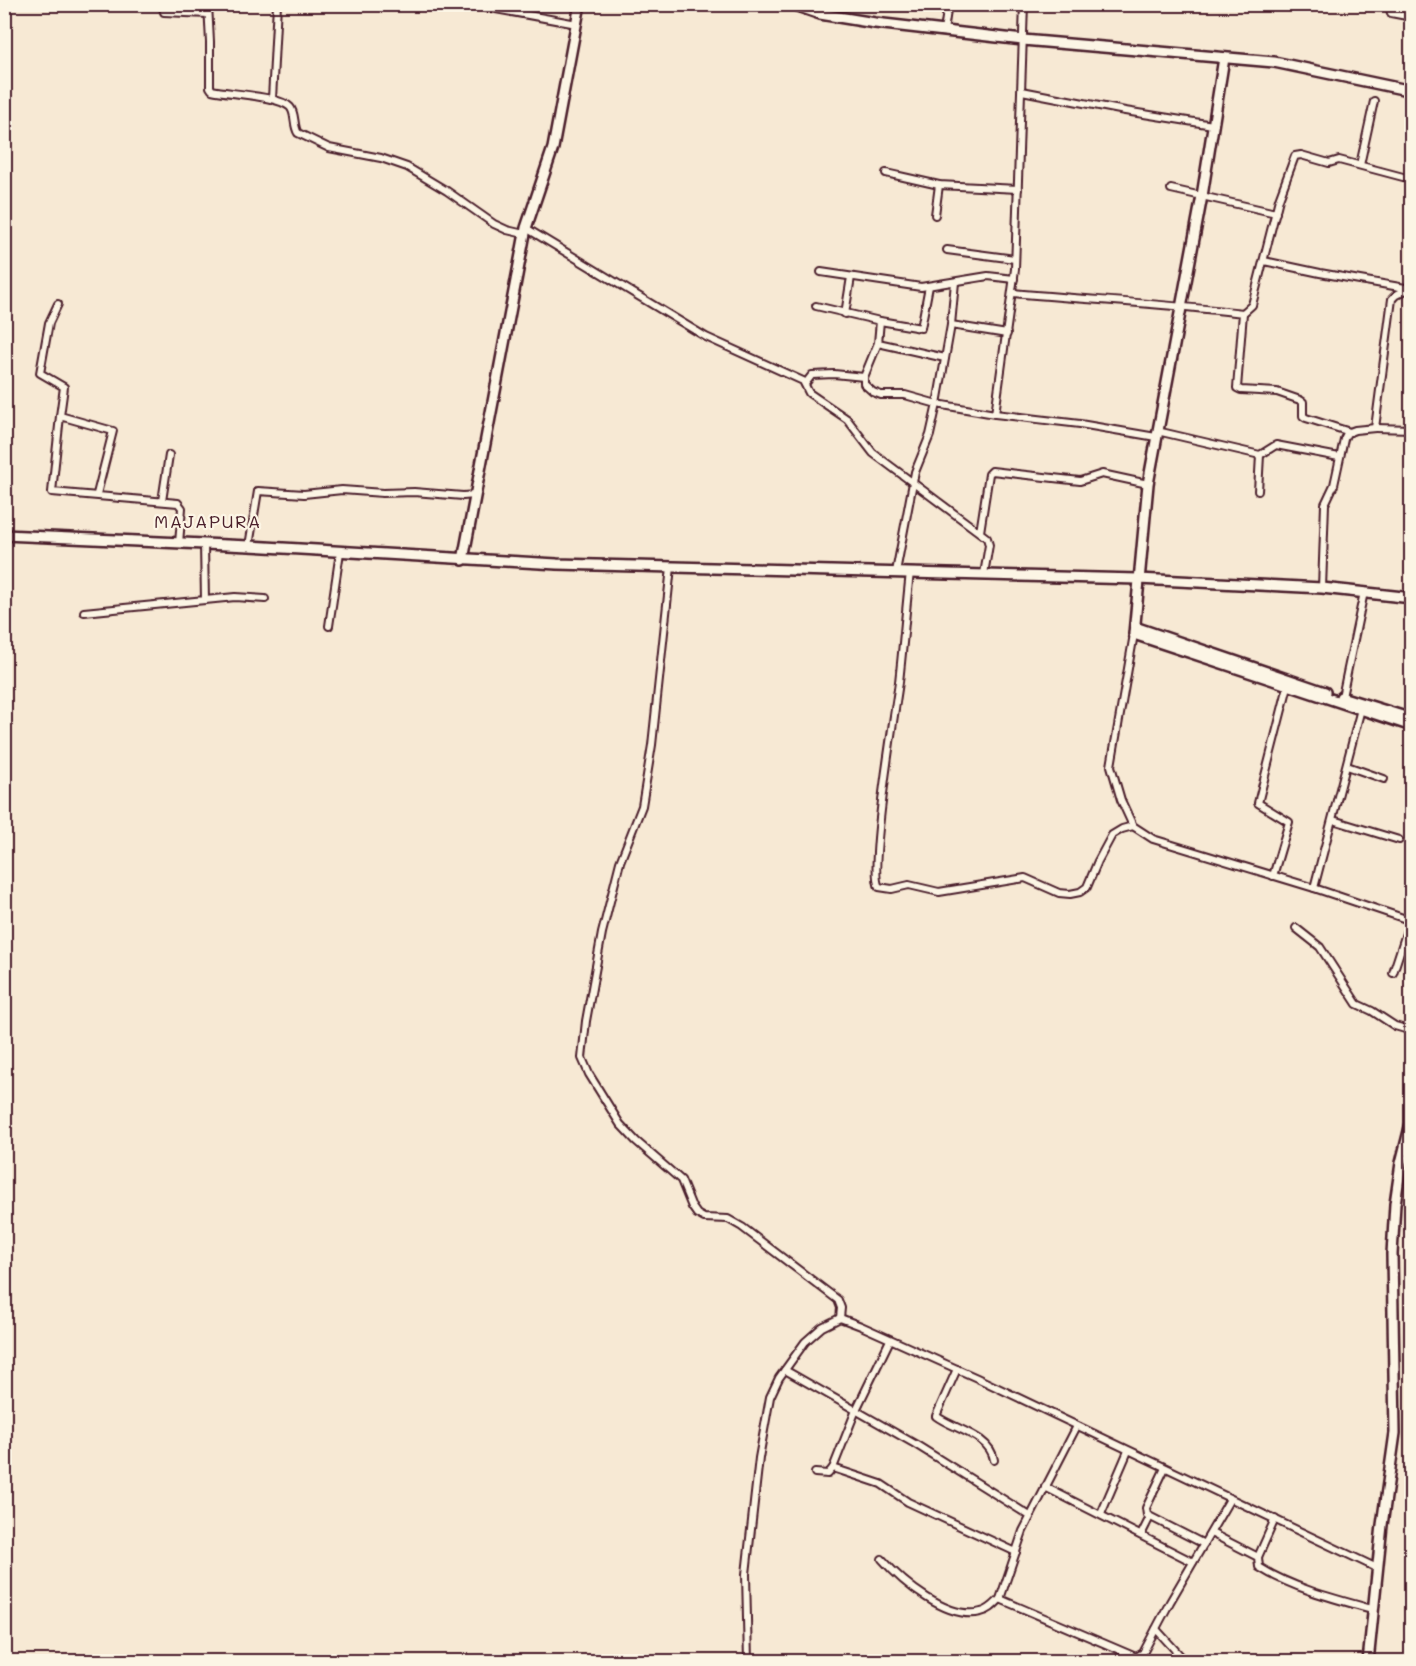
<svg xmlns="http://www.w3.org/2000/svg" width="1416" height="1666" font-family="Mali,sans-serif">
  <style>
    .lines { fill: none; stroke-linecap: round; stroke-linejoin: round }
    .street-casing { stroke: #4a1f2b; stroke-width: 10 }
    .secondary-casing { stroke: #4a1f2b; stroke-width: 14 }
    .street { stroke: #fcf5e5; stroke-width: 6 }
    .secondary { stroke: #fcf5e5; stroke-width: 9 }
    .labels { text-anchor: middle; stroke-width: 4.5; stroke-linejoin: round; paint-order: stroke }
    .quarter-label { font-size: 18px; letter-spacing: 1.5px; fill: #4a1f2b; stroke: #fcf5e5 }
  </style>
  <rect width="100%" height="100%" fill="#f7e9d4"/>
  <filter id="ink" filterUnits="userSpaceOnUse"><feTurbulence type="fractalNoise" baseFrequency=".0167" numOctaves="2"/><feDisplacementMap in="SourceGraphic" scale="12" xChannelSelector="R" yChannelSelector="G"/><feConvolveMatrix kernelMatrix="1 2 1 2 8 2 1 2 1" color-interpolation-filters="sRGB"/></filter>
  <g filter="url(#ink)">
    <g class="lines">
      <defs>
        <g id="street">
          <polyline points="162,4 164,12 208,14"/>
          <path d="M208 4 210 42V87L212 90C230 94 279 96 290 107 296 113 293 126 298 133L329 148 381 158 407 167 447 191 494 224 507 230 524 234"/>
          <polyline points="468,4 577,24"/>
          <polyline points="1388,4 1391,13 1412,17"/>
          <polyline points="944,31 948,4"/>
          <polyline points="1022,91 1125,111 1213,125"/>
          <polyline points="272,99 277,4"/>
          <polyline points="1360,165 1374,101"/>
          <polyline points="886,173 939,185 1018,189"/>
          <polyline points="1171,189 1276,213"/>
          <polyline points="935,215 939,185"/>
          <polyline points="526,228 706,337 803,381 809,393 847,419 873,453 987,538 989,545 984,574"/>
          <polyline points="947,250 1015,259"/>
          <polyline points="1264,261 1320,273 1411,289"/>
          <polyline points="821,272 921,287 988,276 1014,279"/>
          <path d="M1013 293C1089 300 1167 304 1243 313L1252 305 1279 199 1295 156 1301 155 1329 163 1339 160 1403 177"/>
          <polyline points="58,304 49,323 40,373 64,387 60,416 113,431 97,494"/>
          <polyline points="816,306 880,321 878,343 864,377 864,384 873,392 881,395 905,395 937,404 951,325 1007,334"/>
          <polyline points="1243,313 1237,388 1241,390 1277,392 1300,400 1303,402 1303,416 1306,418 1350,432"/>
          <polyline points="845,314 851,277"/>
          <polyline points="880,321 921,328 929,286"/>
          <polyline points="951,325 955,282"/>
          <polyline points="878,343 945,358"/>
          <polyline points="805,384 812,375 834,374 864,377"/>
          <polyline points="995,414 1015,269 1024,4"/>
          <polyline points="60,416 52,492 178,503 182,508 179,543"/>
          <polyline points="1375,428 1412,429"/>
          <polyline points="1157,431 1260,455 1276,445 1339,457"/>
          <polyline points="1258,491 1260,455"/>
          <polyline points="162,501 169,455"/>
          <polyline points="980,532 989,474 992,471 1080,481 1102,474 1148,484"/>
          <polyline points="249,546 258,491 304,494 342,490 383,493 414,492 463,496 475,495"/>
          <polyline points="671,567 652,745 642,806 620,862 602,933 586,1021 582,1058 589,1074 620,1124 636,1141 681,1180 692,1207 697,1214 704,1218 728,1219 742,1227 838,1300 841,1308 840,1318"/>
          <polyline points="896,572 915,472 930,435 937,404 995,414 1080,424 1156,437"/>
          <path d="M910 572C906 609 903 646 899 682 895 712 868 871 879 887L892 889 909 885 939 892 1025 878 1059 893 1070 894 1080 892 1087 887 1098 861 1112 835 1122 829 1133 826"/>
          <polyline points="1322,588 1325,504 1334,485 1344,439 1347,433 1355,430 1375,428 1392,299 1396,295 1412,287"/>
          <polyline points="205,600 235,597 265,599"/>
          <polyline points="84,612 205,600 204,544"/>
          <polyline points="329,626 340,552"/>
          <polyline points="1134,634 1111,766 1121,800 1133,826 1153,839 1314,888 1412,921"/>
          <polyline points="1342,697 1364,592"/>
          <polyline points="1347,766 1384,779"/>
          <polyline points="1333,820 1399,840"/>
          <polyline points="1273,876 1289,822 1258,803 1288,686"/>
          <polyline points="1314,888 1362,705"/>
          <polyline points="1296,928 1320,947 1357,1004 1372,1011 1395,1026 1412,1031"/>
          <polyline points="1393,973 1410,921"/>
          <path d="M957 1369 936 1416C953 1429 990 1435 994 1460"/>
          <polyline points="785,1370 915,1444 1030,1516"/>
          <polyline points="833,1468 881,1484 908,1502 1016,1552"/>
          <polyline points="1165,1468 1146,1508 1147,1515 1204,1544"/>
          <polyline points="815,1473 828,1474 833,1468 856,1410 890,1340"/>
          <polyline points="1045,1487 1193,1562"/>
          <polyline points="1101,1514 1128,1451"/>
          <path d="M1211 1533 1258 1557 1259 1567C1292 1588 1335 1599 1372 1609"/>
          <polyline points="1141,1535 1150,1517"/>
          <polyline points="1258,1557 1275,1519"/>
          <path d="M882 1559C902 1582 948 1621 981 1612 989 1611 995 1604 1000 1599L1136 1657 1143 1653 1170 1602 1230 1499"/>
          <polyline points="1000,1599 1023,1531 1077,1426"/>
          <polyline points="1156,1629 1186,1662"/>
          <polyline points="748,1662 746,1574 759,1458 770,1397 779,1378 805,1342 822,1327 840,1318 861,1326 977,1378 1377,1568"/>
        </g>
        <g id="secondary">
          <polyline points="791,4 820,14 875,23 1023,40 1274,62 1412,91"/>
          <polyline points="1224,58 1202,196 1148,484 1134,634 1412,726"/>
          <polyline points="4,535 249,546 557,564 1138,579 1322,588 1412,598"/>
          <polyline points="463,560 526,228 553,148 580,4"/>
          <polyline points="1135,627 1325,692"/>
          <polyline points="1341,697 1412,719"/>
          <polyline points="1368,1662 1382,1525 1395,1433 1392,1254 1395,1204 1401,1163 1412,1119"/>
        </g>
      </defs>
      <!-- street casing -->
      <use href="#street" class="street-casing"/>
      <!-- secondary casing -->
      <use href="#secondary" class="secondary-casing"/>
      <!-- street -->
      <use href="#street" class="street"/>
      <!-- secondary -->
      <use href="#secondary" class="secondary"/>
    </g>
  </g>
  <g class="labels">
    <!-- quarter labels -->
    <g class="quarter-label">
      <text x="208" y="528">MAJAPURA</text>
    </g>
  </g>
  <!-- margin -->
  <rect width="1416" height="1666" fill="none" stroke="#fcf5e5" stroke-width="24"/>
  <rect x="12" y="12" width="1392" height="1642" fill="none" stroke="#4a1f2b" stroke-width="2" filter="url(#ink)"/>
</svg>
